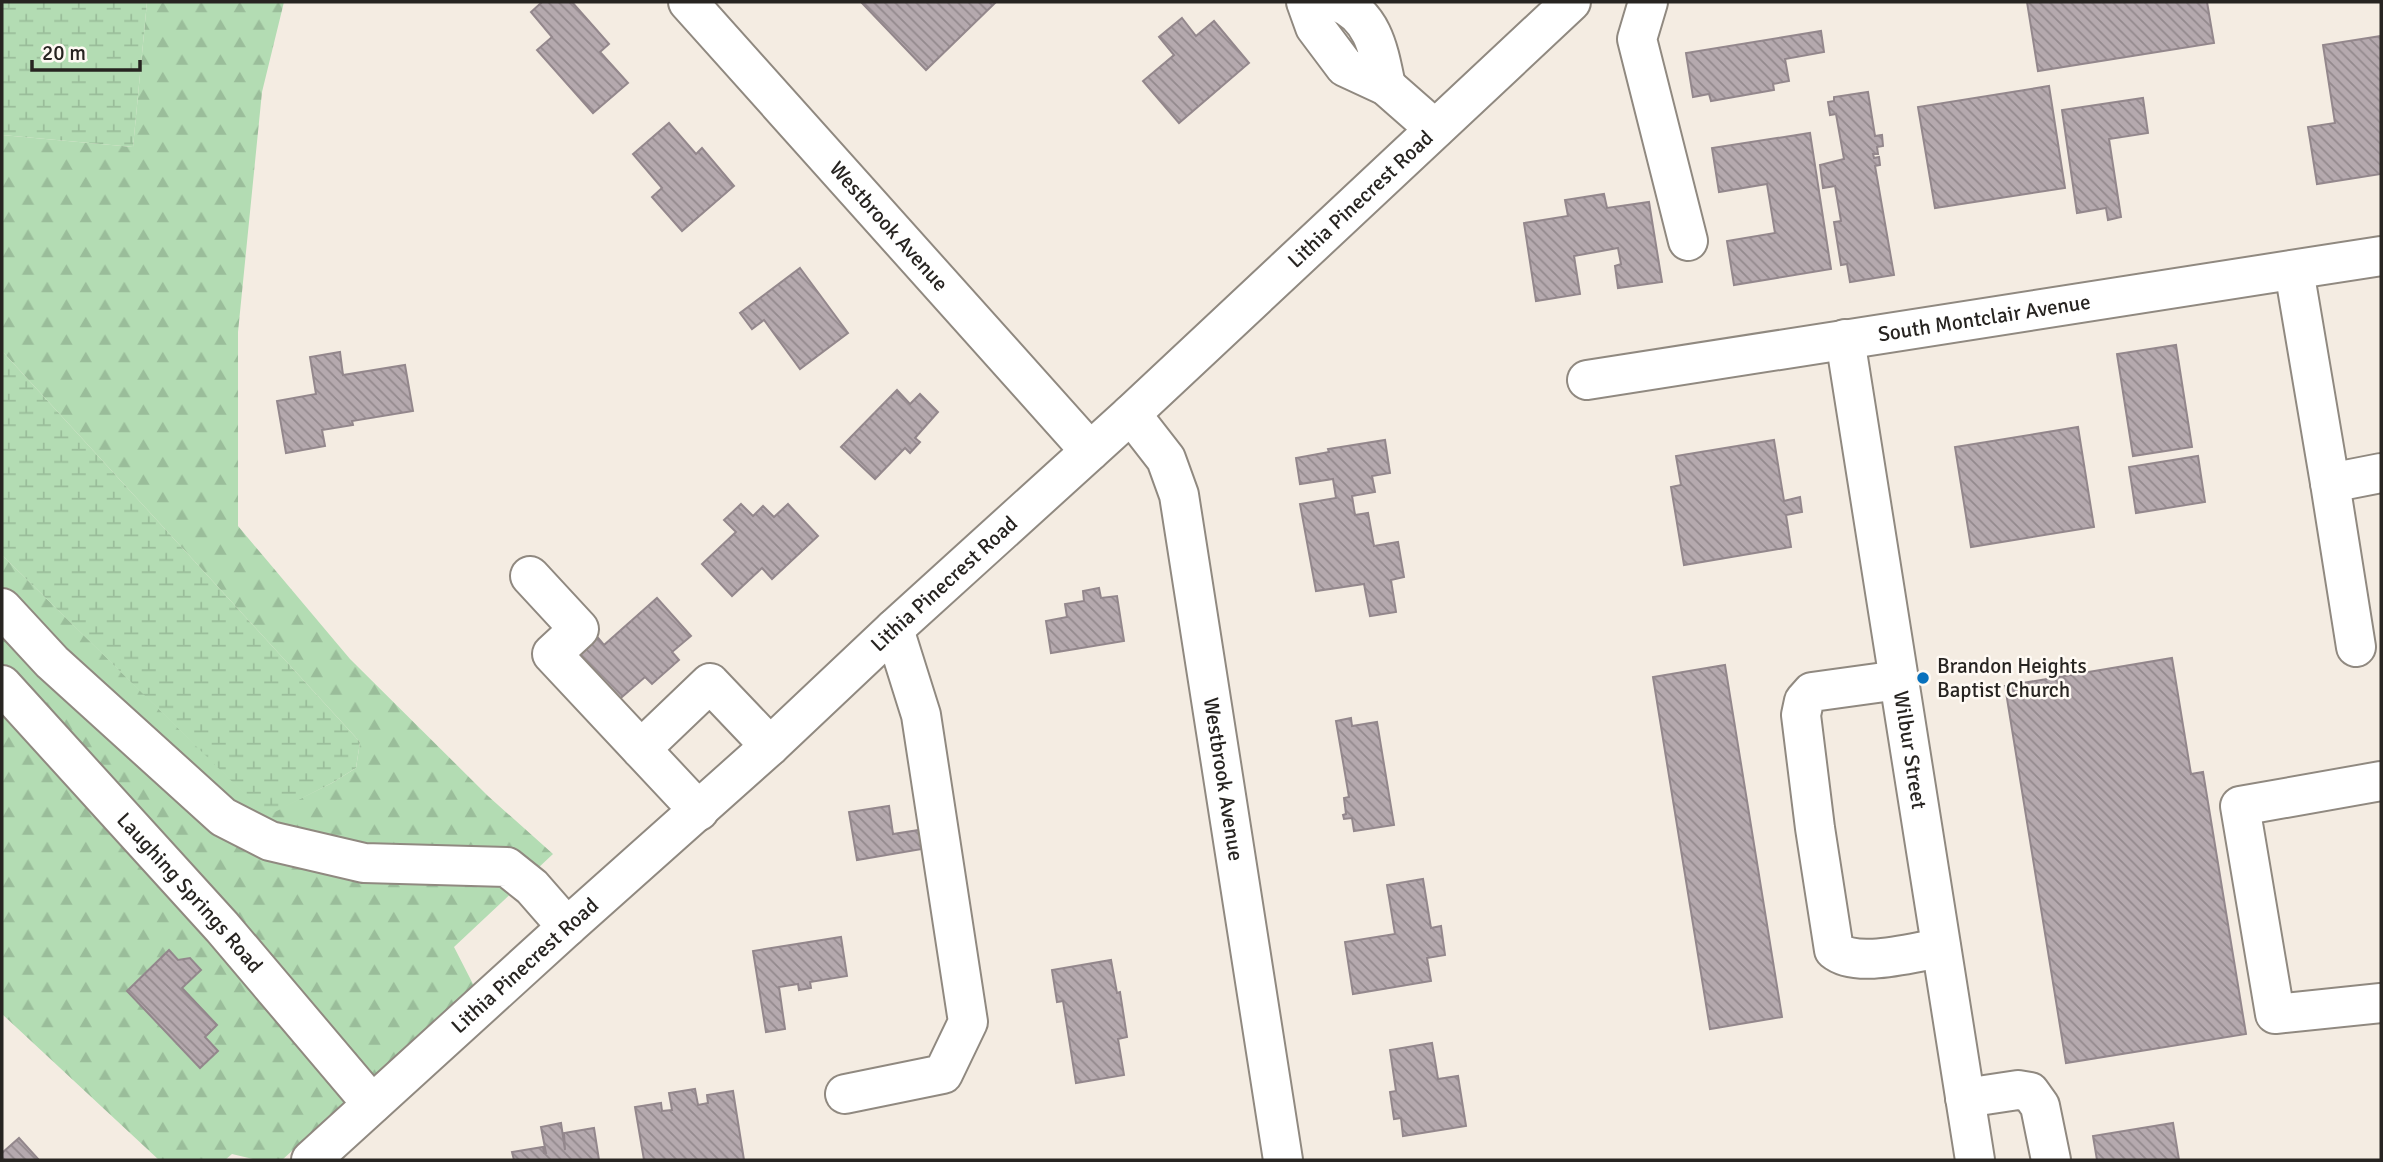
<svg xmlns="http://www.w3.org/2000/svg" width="2383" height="1162" font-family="Signika,sans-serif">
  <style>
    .forest { fill: url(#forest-firs) }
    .wetland { fill: url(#wetland-marsh) }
    .building { fill: url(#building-back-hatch); stroke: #93878c; stroke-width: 2 }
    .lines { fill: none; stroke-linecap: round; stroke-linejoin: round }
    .minor-casing { stroke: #908980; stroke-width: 42 }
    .major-casing { stroke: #908980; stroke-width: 42 }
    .minor { stroke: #fff; stroke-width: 38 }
    .major { stroke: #fff; stroke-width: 38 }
    .poi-dot { fill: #0871bd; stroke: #fffaf4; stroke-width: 2.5 }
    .labels { text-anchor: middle; stroke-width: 5; stroke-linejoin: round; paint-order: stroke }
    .street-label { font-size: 21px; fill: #272421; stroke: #fffaf4 }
    .poi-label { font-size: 21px; fill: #272421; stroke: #fffaf4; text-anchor: start }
  </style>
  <defs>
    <pattern id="forest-firs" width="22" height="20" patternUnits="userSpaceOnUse" patternTransform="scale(1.75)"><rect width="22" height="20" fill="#b3dcb3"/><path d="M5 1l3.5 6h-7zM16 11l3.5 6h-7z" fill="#9abd9a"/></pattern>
    <pattern id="wetland-marsh" width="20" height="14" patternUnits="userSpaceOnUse" patternTransform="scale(1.75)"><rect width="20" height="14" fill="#b3dcb3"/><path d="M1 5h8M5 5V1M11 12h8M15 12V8" fill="none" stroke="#9abd9a"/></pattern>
    <pattern id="building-back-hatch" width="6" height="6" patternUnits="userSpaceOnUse" patternTransform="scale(1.75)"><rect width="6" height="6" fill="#b5a9ae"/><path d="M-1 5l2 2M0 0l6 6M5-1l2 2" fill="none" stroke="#93898d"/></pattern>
  </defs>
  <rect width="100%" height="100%" fill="#f4ece2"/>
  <!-- forest -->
  <polygon class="forest" points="147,2 284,2 262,92 238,332 238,526 350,659 488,796 553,854 454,947 474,986 282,1160 257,1160 232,1154 225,1160 159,1160 2,1014 2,555 267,815 332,783 356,768 360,742 2,351 2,135 133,147"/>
  <!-- wetland -->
  <g class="wetland">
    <polygon points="2,2 147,2 133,147 2,135"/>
    <polygon points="2,351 360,742 356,768 332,783 267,816 2,555"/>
  </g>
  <!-- building -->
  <g class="building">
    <polygon points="542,2 572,2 609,44 600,52 628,83 593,113 537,50 552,37 531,12"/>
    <polygon points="861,2 996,2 926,70"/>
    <polygon points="2027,2 2207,2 2214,43 2038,71"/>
    <polygon points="1182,18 1196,36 1214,21 1249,63 1179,123 1143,81 1174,55 1159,37"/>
    <polygon points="1821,31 1824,52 1785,59 1789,81 1773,84 1774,90 1711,101 1709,94 1693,97 1686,53"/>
    <polygon points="2381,36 2381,174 2317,184 2308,127 2335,123 2323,45"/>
    <polygon points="2049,86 2065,188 1935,208 1918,107"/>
    <polygon points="1868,92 1875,136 1882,135 1883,146 1877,147 1878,154 1873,154 1874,158 1879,157 1880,165 1875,166 1894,275 1850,282 1847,264 1841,265 1834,222 1841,221 1835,186 1823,188 1820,165 1844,159 1836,114 1830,115 1828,102 1834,101 1834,97"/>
    <polygon points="2143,98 2148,133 2109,139 2121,217 2108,220 2106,208 2077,213 2062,110"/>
    <polygon points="669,123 696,154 702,148 734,186 682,231 652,197 662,188 633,154"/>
    <polygon points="1810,133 1831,269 1734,285 1727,241 1775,233 1767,184 1719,192 1712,148"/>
    <polygon points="1604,194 1607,208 1649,202 1662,282 1618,288 1615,266 1621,264 1618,248 1574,256 1580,294 1536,301 1524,223 1568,216 1565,200"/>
    <polygon points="800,268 848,333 800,369 764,320 752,329 740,313"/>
    <polygon points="2176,345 2192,447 2133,456 2117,354"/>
    <polygon points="340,352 343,375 405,365 413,411 352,421 353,425 322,430 325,446 286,453 277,401 316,394 310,357"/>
    <polygon points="897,390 910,404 920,394 938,412 915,438 920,442 910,453 905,448 875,479 841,447"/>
    <polygon points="2078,427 2094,527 1971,547 1955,447"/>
    <polygon points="1385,440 1390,473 1372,476 1375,492 1352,496 1355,515 1368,513 1374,546 1398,542 1404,577 1391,580 1396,612 1370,616 1364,584 1316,591 1300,504 1336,498 1333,479 1300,484 1296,458 1329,452 1328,449"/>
    <polygon points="1774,440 1784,501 1800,497 1802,512 1786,515 1791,547 1684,565 1671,487 1681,485 1676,456"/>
    <polygon points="2198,456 2205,502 2136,513 2129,467"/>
    <polygon points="741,504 753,516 763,506 774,517 788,504 818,536 772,579 762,568 732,596 702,564 736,532 724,520"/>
    <polygon points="1099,588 1101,598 1117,596 1124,641 1051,653 1046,621 1067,617 1065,604 1084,601 1083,591"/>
    <polygon points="657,598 691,636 672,652 679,660 652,684 645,677 615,703 574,651 594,633 604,645"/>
    <polygon points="2172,658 2191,774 2203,772 2246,1034 2066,1063 2005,686"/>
    <polygon points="1725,665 1782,1017 1710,1029 1653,677"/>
    <polygon points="1351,718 1352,726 1377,722 1394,825 1354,831 1352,818 1344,819 1343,815 1346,814 1344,798 1349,797 1336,721"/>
    <polygon points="889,806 893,834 919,830 922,849 857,860 849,812"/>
    <polygon points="1423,879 1431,928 1441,926 1445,955 1427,958 1431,981 1353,994 1345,942 1395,934 1387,885"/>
    <polygon points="841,937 847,976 810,982 811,988 799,990 798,984 779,987 785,1029 766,1032 753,951"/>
    <polygon points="169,950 178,960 190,958 201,970 182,988 217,1025 205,1037 218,1051 200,1068 127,991"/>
    <polygon points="1111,960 1117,993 1120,992 1127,1037 1118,1039 1124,1075 1076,1083 1063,1001 1057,1002 1052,970"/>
    <polygon points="1432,1043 1438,1079 1458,1076 1466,1126 1403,1136 1401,1118 1394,1119 1390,1092 1396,1091 1390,1050"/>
    <polygon points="695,1089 698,1105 708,1103 707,1095 733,1091 744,1160 644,1160 635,1107 661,1103 662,1111 672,1110 669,1093"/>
    <polygon points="561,1123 565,1150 564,1133 594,1128 599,1160 514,1160 512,1152 543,1147 544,1153 546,1153 541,1127"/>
    <polygon points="2173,1123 2179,1160 2097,1160 2093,1136"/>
    <polygon points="19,1138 39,1160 2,1160 2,1153"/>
  </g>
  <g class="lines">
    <defs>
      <g id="minor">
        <path id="s1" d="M688 2 1090 451"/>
        <polyline points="1306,2 1315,27 1345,67 1386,86 1435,129"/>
        <path d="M1338 2C1374 16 1379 53 1386 86"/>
        <polyline points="1648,2 1637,39 1688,241"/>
        <polyline points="2294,270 2330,483 2381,473"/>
        <path id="s2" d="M1845 339 1975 1160"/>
        <path id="s3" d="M1587 380 2381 256"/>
        <path id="s4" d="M1131 414 1166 459 1179 495 1283 1160"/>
        <polyline points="2330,483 2356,647"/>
        <polyline points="530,576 579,629 552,654 699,811"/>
        <polyline points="2,608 52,662 223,817 270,841 364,863 507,867 532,887 567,927"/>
        <path d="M1899 680 1812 692 1804 701 1801 715 1815 828 1834 950C1857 969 1913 952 1941 948"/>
        <path id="s5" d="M2 685 222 927 372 1104"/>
        <polyline points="641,749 710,683 770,746"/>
        <polyline points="2381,781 2240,806 2275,1014 2381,1003"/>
        <polyline points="845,1094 943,1074 968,1022 921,715 894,629"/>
        <polyline points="1965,1098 2018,1090 2030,1092 2040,1106 2051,1160"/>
      </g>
      <g id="major">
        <path id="s6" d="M311 1160 567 927 770 746 894 629 1131 414 1571 2"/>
      </g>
    </defs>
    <!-- minor casing -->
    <use href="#minor" class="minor-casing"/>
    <!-- major casing -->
    <use href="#major" class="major-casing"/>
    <!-- minor -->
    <use href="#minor" class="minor"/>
    <!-- major -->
    <use href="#major" class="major"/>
  </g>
  <!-- markers -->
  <circle class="poi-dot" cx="1923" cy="678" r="7"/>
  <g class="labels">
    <!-- street labels -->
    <g class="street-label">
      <text dy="7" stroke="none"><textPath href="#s6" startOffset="1423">Lithia Pinecrest Road</textPath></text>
      <text dy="7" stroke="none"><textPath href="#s1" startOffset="301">Westbrook Avenue</textPath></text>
      <text dy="7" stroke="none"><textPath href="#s3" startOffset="402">South Montclair Avenue</textPath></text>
      <text dy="7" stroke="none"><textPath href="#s6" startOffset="856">Lithia Pinecrest Road</textPath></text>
      <text dy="7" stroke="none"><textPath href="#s2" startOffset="416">Wilbur Street</textPath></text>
      <text dy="7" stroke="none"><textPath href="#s4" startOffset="383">Westbrook Avenue</textPath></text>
      <text dy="7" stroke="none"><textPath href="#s5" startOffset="280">Laughing Springs Road</textPath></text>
      <text dy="7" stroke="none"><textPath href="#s6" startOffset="289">Lithia Pinecrest Road</textPath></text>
    </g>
    <!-- poi labels -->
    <g class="poi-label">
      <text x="1937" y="673">Brandon Heights<tspan x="1937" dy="24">Baptist Church</tspan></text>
    </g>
  </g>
  <!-- border -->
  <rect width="2383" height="1162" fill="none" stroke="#272421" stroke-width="7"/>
  <!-- scale -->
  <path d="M32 60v10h108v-10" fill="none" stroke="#272421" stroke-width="3.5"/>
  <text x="42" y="60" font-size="21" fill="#272421" stroke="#fffaf4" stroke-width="5" paint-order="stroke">20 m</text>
</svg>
